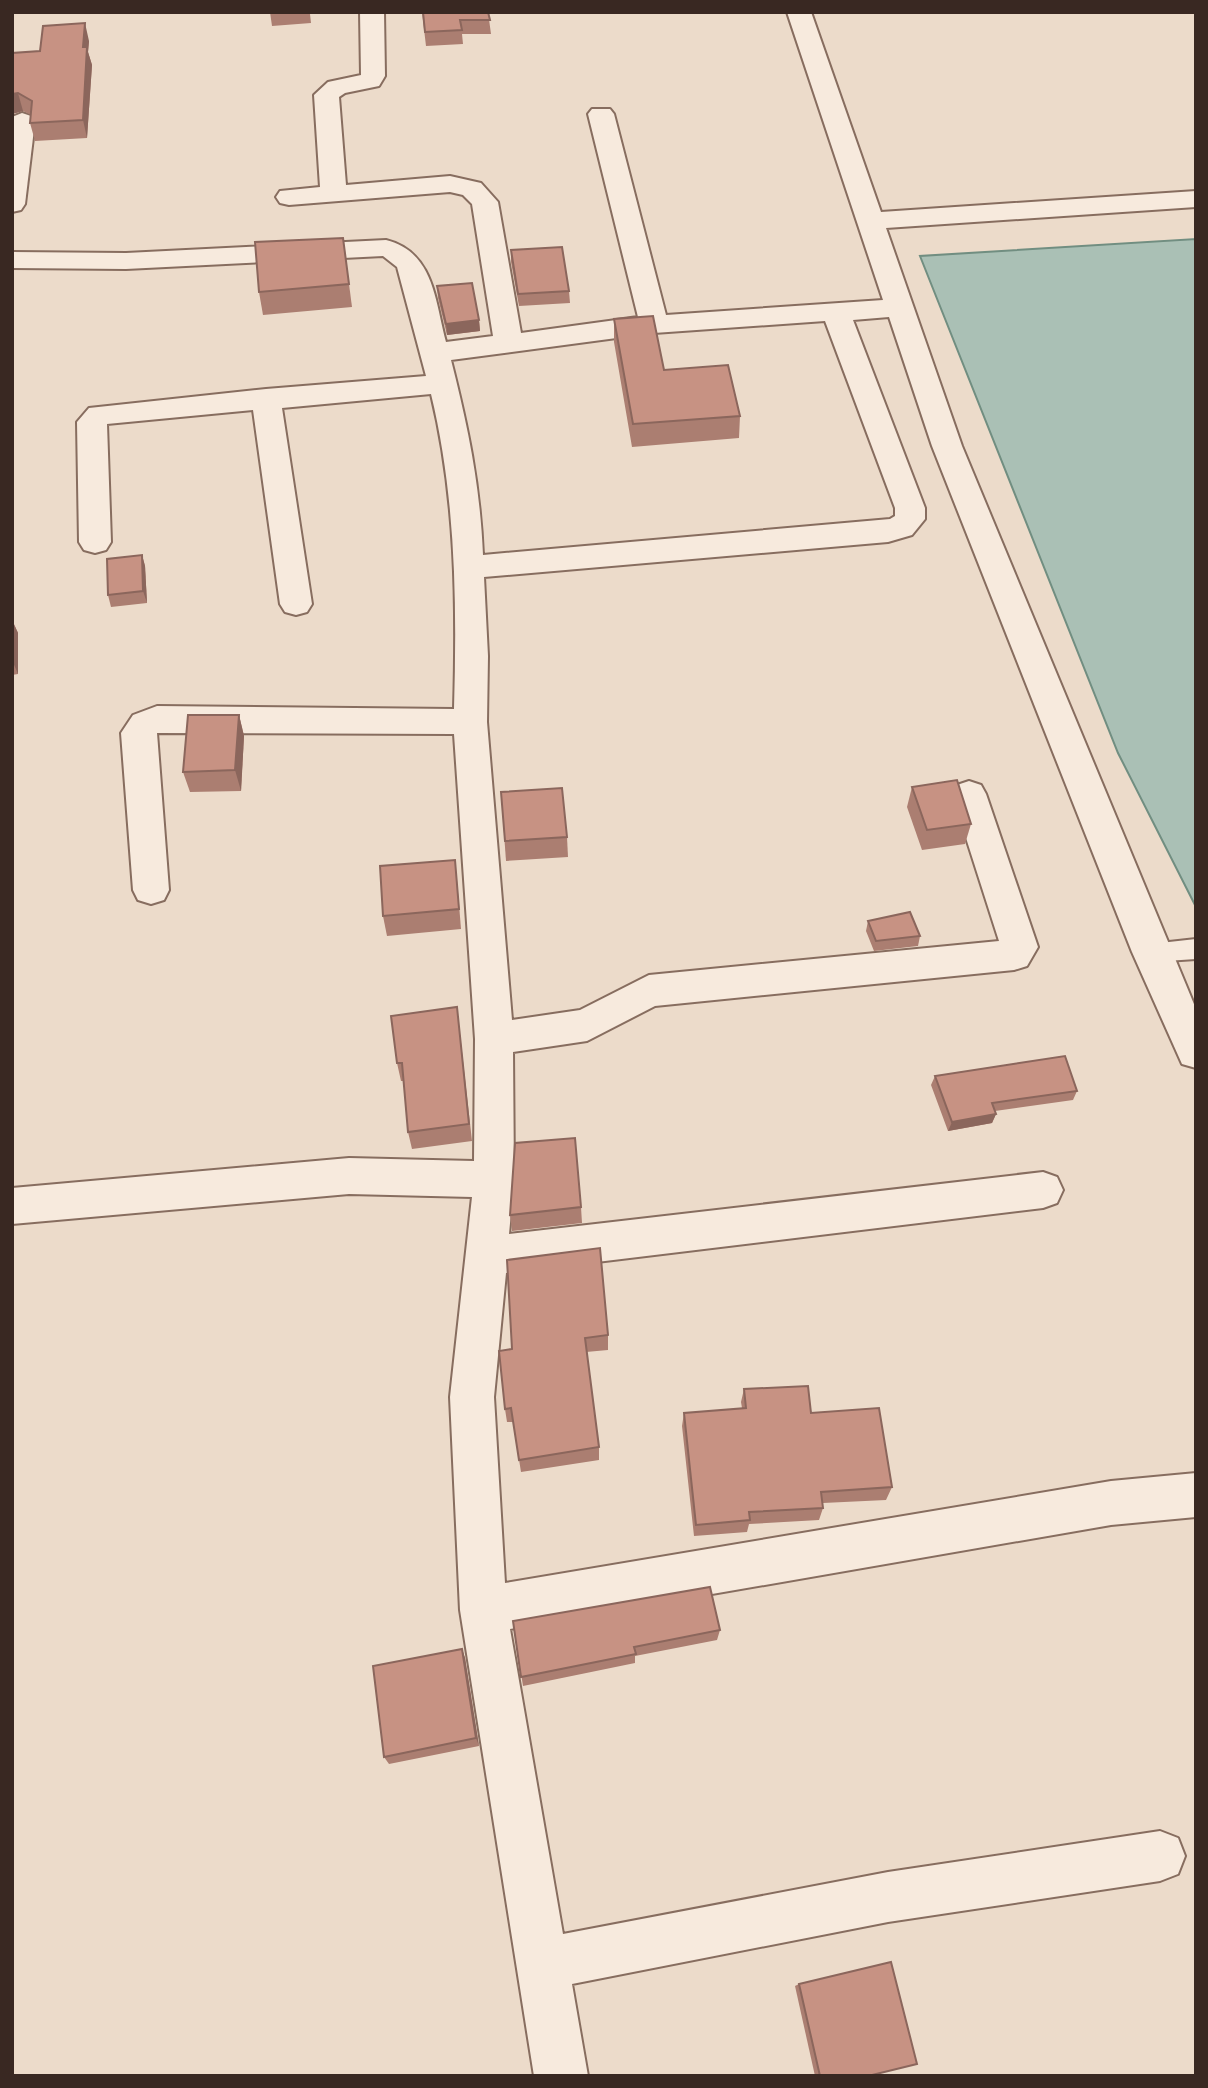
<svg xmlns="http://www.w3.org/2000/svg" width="1208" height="2088" font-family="'Crimson Pro',serif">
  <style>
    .water { fill: #aac0b5; stroke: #718e81; stroke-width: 2 }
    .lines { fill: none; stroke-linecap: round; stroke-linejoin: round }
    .service-casing { stroke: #876d5f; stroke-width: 4 }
    .minor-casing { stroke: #876d5f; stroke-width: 4 }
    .service { fill: #f7eadd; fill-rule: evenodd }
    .minor { fill: #f7eadd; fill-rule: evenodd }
    .wall { fill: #ab7e71 }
    .shaded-wall { fill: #8b665c }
    .building { fill: #c79283; stroke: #8b665c; stroke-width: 2 }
  </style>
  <rect width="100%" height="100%" fill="#ecdbca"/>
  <!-- water -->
  <polygon class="water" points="1196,239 1196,907 1118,753 920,256"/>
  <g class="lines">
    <defs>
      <polygon id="service" points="1196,939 1196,959 1151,962 1142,959 1138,952 1142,945"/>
      <g id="minor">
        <path d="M360 12H384L385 76 379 86 345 93 339 97 346 185 450 176 481 183 498 202 521 333 638 317 588 114 592 109H610L614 114 666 315 883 300 787 12H811L881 212 1196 191V207L886 228 962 446 1196 1009V1068L1182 1064 1132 952 932 446 889 317 853 320 925 508V519L912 535 888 542 484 577 488 656 487 722 512 1020 580 1010 649 975 999 941 952 794 957 785 969 781 981 785 986 794 1038 947 1027 966 1014 970 655 1006 587 1041 513 1052 514 1180 509 1234 1043 1172 1057 1177 1063 1190 1057 1203 1043 1208 506 1273 494 1397 505 1583 1111 1481 1196 1473V1517L1111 1525 510 1629 563 1934 888 1872 1160 1831 1178 1838 1185 1856 1178 1874 1160 1881 888 1922 572 1984 588 2076H534L460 1610 450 1397 472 1197 349 1194 12 1224V1188L349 1158 474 1161 475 1039 454 734 157 733 169 890 164 900 151 904 138 900 133 890 121 733 133 715 157 706 454 709C457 604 456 497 431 394L282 408 312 604 307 612 296 615 285 612 280 604 253 410 107 424 111 542 106 550 95 553 84 550 79 542 77 422 89 408 266 389 426 376 397 267 383 256 126 269 12 268V252L126 253 386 240C434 252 435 301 446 342L493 336 472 204 463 195 450 192 289 205 280 203 276 197 280 191 320 187 314 95 328 82 361 75ZM825 321 895 508V516L890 519 483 555C480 485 468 427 451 360L654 333Z"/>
        <polygon points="22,113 31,116 35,121 25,204 21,210 12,212 12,117"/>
      </g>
    </defs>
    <!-- service casing -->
    <use href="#service" class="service-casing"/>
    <!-- minor casing -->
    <use href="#minor" class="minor-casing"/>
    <!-- service -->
    <use href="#service" class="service"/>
    <!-- minor -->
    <use href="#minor" class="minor"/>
  </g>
  <!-- wall -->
  <g class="wall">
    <polygon points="270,12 334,12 310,14 311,23 272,26"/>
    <polygon points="422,12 488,12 491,34 462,34 463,44 426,46"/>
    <polygon points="89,41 88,52 92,65 87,138 35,141 30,123 31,115 23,111 12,114 12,53 40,51"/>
    <polygon points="343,238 352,307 263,315 259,292"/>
    <polygon points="511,250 569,291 570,303 519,306 511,262"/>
    <polygon points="437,286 479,320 480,331 447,335 438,298"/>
    <polygon points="614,319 664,370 740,416 739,438 632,447 614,342"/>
    <polygon points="142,555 145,566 147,603 111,607 108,595"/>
    <polygon points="12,620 18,633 18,674 12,675"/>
    <polygon points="239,715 244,736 241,791 190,792 183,772"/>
    <polygon points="912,787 971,824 965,844 922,850 907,807"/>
    <polygon points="501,792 567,837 568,857 506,861"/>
    <polygon points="457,880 461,929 387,936 383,916"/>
    <polygon points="868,921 920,936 918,946 874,951 866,931"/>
    <polygon points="457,1007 472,1141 412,1149 408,1132 404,1081 401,1081 397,1063"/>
    <polygon points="935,1076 1077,1091 1073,1100 995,1111 996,1114 992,1123 948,1131 931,1085"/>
    <polygon points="581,1207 582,1223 512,1231 510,1215"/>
    <polygon points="507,1260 608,1335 608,1350 586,1352 599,1447 599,1460 521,1472 513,1422 507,1422 505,1409 512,1349"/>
    <polygon points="744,1389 811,1413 892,1487 886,1500 823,1503 823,1508 819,1520 749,1524 747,1532 694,1536 682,1426 684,1413 742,1408 741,1402"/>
    <polygon points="513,1621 720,1630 717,1640 635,1656 635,1663 523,1686"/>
    <polygon points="462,1649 465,1658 479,1746 389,1764 384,1757"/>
    <polygon points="799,1984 868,2076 815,2076 795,1986"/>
  </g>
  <!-- shaded-wall -->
  <g class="shaded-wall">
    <polygon points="85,23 89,41 88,52 92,65 87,138 83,120 83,47"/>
    <polygon points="18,93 23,111 12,114 12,94"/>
    <polygon points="479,320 480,331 447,335 446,324"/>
    <polygon points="142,555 145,566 147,603 143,591"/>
    <polygon points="12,620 18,633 18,674 12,660"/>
    <polygon points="239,715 244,736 241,791 235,770"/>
    <polygon points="996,1114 992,1123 948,1131 952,1122"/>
    <polygon points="462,1649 465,1658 479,1746 476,1738"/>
  </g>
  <!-- building -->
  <g class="building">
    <polygon points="423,12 488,12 490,20 460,20 462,30 425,32"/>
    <polygon points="85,23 83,47 87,47 83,120 30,123 32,101 18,93 12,94 12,53 40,51 43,26"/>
    <polygon points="343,238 349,284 259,292 255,242"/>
    <polygon points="562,247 569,291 518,294 511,250"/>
    <polygon points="472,283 479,320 446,324 437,286"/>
    <polygon points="653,316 664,370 728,365 740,416 633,424 614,319"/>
    <polygon points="142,555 143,591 108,595 107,559"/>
    <polygon points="188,715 239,715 235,770 183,772"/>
    <polygon points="957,780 971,824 927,830 912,787"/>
    <polygon points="562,788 567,837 505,841 501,792"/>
    <polygon points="455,860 459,909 383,916 380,866"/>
    <polygon points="910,912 920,936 876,941 868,921"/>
    <polygon points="457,1007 469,1124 408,1132 402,1063 397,1063 391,1016"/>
    <polygon points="1065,1056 1077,1091 992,1103 996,1114 952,1122 935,1076"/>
    <polygon points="575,1138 581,1207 510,1215 515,1143"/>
    <polygon points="600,1248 608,1335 585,1338 599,1447 519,1460 511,1408 505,1409 499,1351 512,1349 507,1260"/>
    <polygon points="808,1386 811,1413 879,1408 892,1487 821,1492 823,1508 749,1512 750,1520 696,1525 684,1413 746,1408 744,1389"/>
    <polygon points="710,1587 720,1630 634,1647 636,1654 521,1677 513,1621"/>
    <polygon points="462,1649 476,1738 384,1757 373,1666"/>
    <polygon points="891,1962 917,2064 868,2076 820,2076 799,1984"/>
  </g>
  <!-- border -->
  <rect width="1208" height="2088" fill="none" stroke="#392822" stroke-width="28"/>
</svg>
